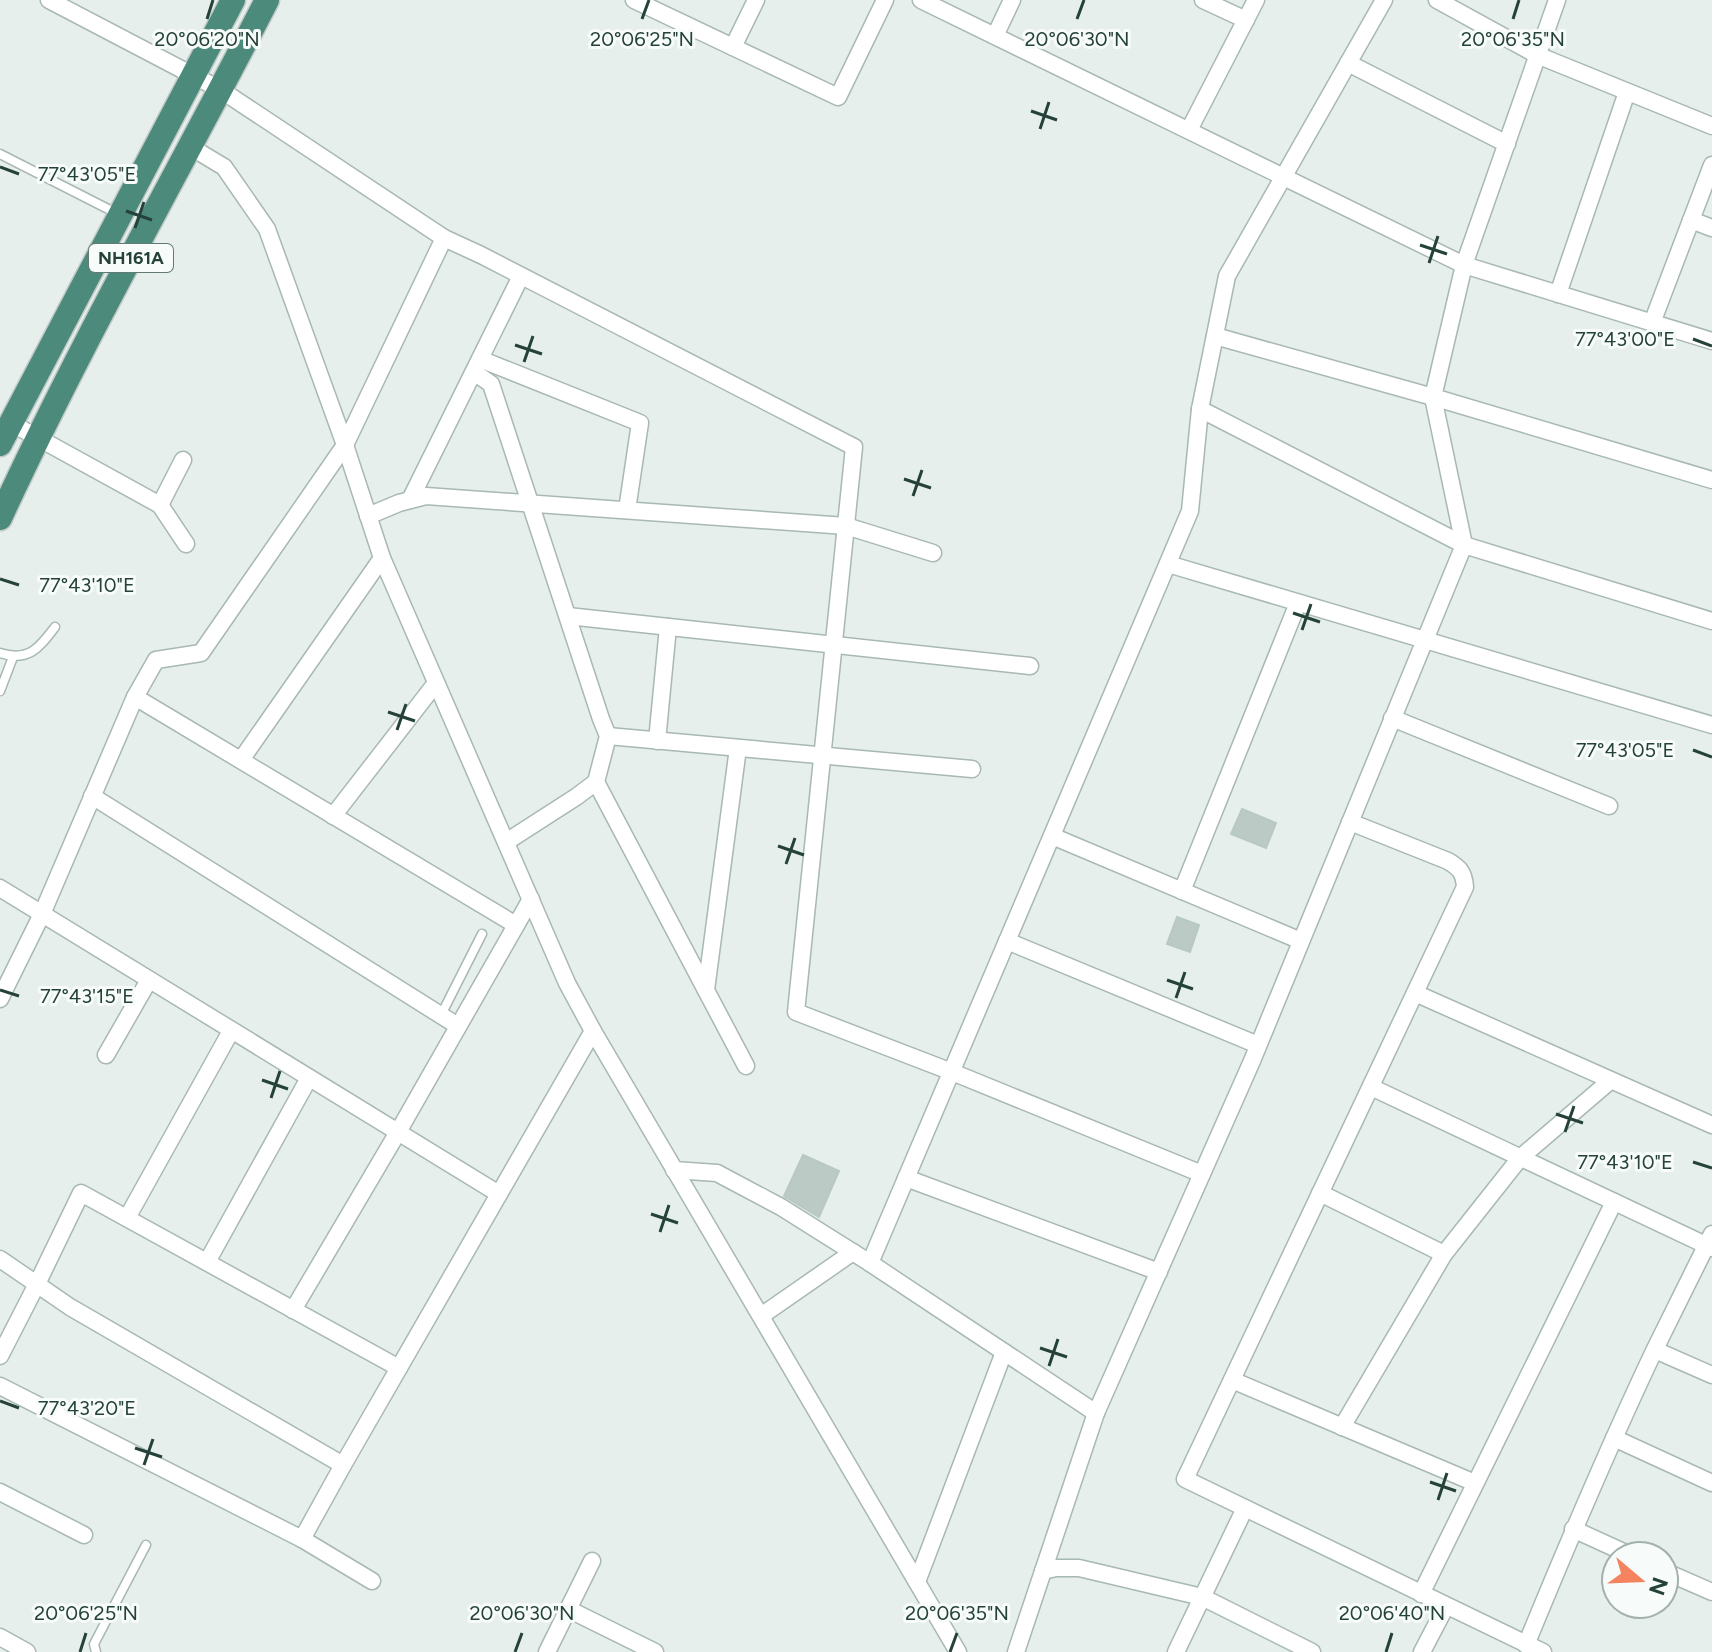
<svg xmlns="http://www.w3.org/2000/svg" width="1712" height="1652" font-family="Figtree,sans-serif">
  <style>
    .building { fill: #bbcac4; stroke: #b8c9c2; stroke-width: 2 }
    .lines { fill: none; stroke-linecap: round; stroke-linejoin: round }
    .service-casing { stroke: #a8b8b2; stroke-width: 11 }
    .minor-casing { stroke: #a8b8b2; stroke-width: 19 }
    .trunk-casing { stroke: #c2cac8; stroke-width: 27 }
    .service { stroke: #fff; stroke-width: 8 }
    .minor { stroke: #fff; stroke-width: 16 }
    .trunk { stroke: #4c8a7c; stroke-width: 24 }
    .ticks { fill: none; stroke: #24423a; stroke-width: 3 }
    .labels { text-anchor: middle; stroke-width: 6; stroke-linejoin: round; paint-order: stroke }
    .shield { fill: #f7fbf9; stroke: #637a73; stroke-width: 2 }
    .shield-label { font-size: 18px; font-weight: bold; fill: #24423a }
    .ticks-label { font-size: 20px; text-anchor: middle; fill: #24423a; stroke: #f7fbf9; stroke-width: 6; stroke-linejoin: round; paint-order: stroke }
  </style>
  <rect width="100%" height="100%" fill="#e6efeb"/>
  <!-- building -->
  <g class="building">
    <polygon points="1242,809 1276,823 1266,848 1231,834"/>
    <polygon points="1177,917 1199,925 1190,952 1167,944"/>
    <polygon points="803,1155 839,1171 819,1217 784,1196"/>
  </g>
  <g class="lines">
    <defs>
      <g id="service">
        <polyline points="0,154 116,213"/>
        <path d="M0 653C29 662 39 648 55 627"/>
        <polyline points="0,691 13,657"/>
        <polyline points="441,1015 482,934"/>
        <polyline points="96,1652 94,1644 146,1545"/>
      </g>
      <g id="minor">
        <polyline points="49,0 221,90 444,238 481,255 854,447 796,1012 952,1072 1202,1174"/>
        <polyline points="634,0 838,97 885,0"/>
        <polyline points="921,0 1464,265 1712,341"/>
        <polyline points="1203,0 1246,20"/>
        <polyline points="1437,0 1537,55 1712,126"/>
        <polyline points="995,36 1012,0"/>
        <polyline points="733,47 756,0"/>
        <polyline points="1348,63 1507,144"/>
        <polyline points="1189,130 1256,0"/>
        <polyline points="189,146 224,167 267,229 345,445 382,558 567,983 593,1031 958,1652"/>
        <polyline points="1691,220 1712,228"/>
        <polyline points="1558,294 1627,92"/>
        <polyline points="1652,323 1712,165"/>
        <polyline points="1215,336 1433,397 1712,480"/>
        <polyline points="480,359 640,423 627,510"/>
        <polyline points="474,372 491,384 601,719 608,736 596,782 576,797 506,842"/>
        <polyline points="1200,409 1464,545 1712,621"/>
        <polyline points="11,423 160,505 183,460"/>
        <polyline points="410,500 521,276"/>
        <polyline points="160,505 186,544"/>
        <polyline points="368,516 399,503 426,496 846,526 933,553"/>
        <polyline points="1168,564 1712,725"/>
        <polyline points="568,616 1030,666"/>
        <polyline points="135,697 516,925"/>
        <polyline points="1392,718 1609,806"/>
        <polyline points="608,736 972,769"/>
        <polyline points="657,741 668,627"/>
        <polyline points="241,760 382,558"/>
        <polyline points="596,782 746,1066"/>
        <polyline points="92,796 458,1026"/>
        <polyline points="333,816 436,683"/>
        <path d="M1350 822 1448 861C1460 868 1464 873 1465 887L1185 1479 1543 1652"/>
        <polyline points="1052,836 1301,941"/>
        <polyline points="0,888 499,1194"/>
        <polyline points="1182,891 1298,603"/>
        <polyline points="1007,941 1258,1045"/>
        <polyline points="706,990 738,748"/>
        <polyline points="1415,993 1712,1125"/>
        <polyline points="0,999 42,914 135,697 156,660 201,653 345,445 444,238"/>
        <polyline points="106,1055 149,980"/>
        <polyline points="1371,1087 1712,1248"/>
        <polyline points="674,1170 717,1173 781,1207 870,1263 1096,1413"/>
        <polyline points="906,1178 1159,1272"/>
        <polyline points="1320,1193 1444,1254"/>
        <polyline points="127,1218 231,1031"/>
        <polyline points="0,1259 70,1307 343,1465"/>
        <polyline points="207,1262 309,1078"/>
        <polyline points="870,1263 1190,511 1200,409 1227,276 1384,0"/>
        <polyline points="293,1310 398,1132 531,899"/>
        <polyline points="761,1316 853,1252"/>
        <polyline points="1655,1350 1712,1375"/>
        <polyline points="0,1356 37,1284 81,1193 399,1368"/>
        <polyline points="1232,1380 1475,1483"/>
        <polyline points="0,1386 302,1539"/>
        <polyline points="1342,1427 1444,1254 1520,1158 1610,1081"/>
        <polyline points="1614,1438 1712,1483"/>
        <polyline points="0,1492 84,1535"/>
        <polyline points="1573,1529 1632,1556"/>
        <polyline points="1043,1571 1056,1568 1079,1568 1202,1597 1312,1652"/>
        <polyline points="1664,1571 1712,1592"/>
        <polyline points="372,1581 302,1539 343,1465 593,1031"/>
        <polyline points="917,1582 1004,1352"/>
        <polyline points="1421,1594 1614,1202"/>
        <polyline points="568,1609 655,1652"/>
        <polyline points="0,1637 27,1652"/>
        <path d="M1526 1645C1567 1545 1609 1446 1655 1349 1674 1310 1693 1273 1712 1234"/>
        <polyline points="547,1652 592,1561"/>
        <polyline points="1016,1652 1096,1413 1252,1061 1464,545 1433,397 1464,265 1557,0"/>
        <polyline points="1176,1652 1245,1508"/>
        <polyline points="1422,1652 1446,1606"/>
      </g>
      <g id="trunk">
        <polyline points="0,444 233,0"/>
        <path d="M0 518C81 342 178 173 267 0"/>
      </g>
    </defs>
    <!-- service casing -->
    <use href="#service" class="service-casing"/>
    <!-- minor casing -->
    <use href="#minor" class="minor-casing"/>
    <!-- trunk casing -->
    <use href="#trunk" class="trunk-casing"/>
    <!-- service -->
    <use href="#service" class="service"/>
    <!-- minor -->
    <use href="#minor" class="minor"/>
    <!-- trunk -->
    <use href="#trunk" class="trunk"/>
  </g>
  <!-- ticks -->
  <path class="ticks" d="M207 19 213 0M642 19 649 0M1077 19 1084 0M1513 19 1519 0M1031 111 1057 120M1040 129 1049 102M0 167 19 174M126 211 152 220M135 228 144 202M1420 245 1447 254M1429 263 1438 236M1693 339 1712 346M515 345 542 354M524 362 533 336M904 479 931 488M913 496 922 470M0 579 19 585M1293 613 1320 622M1302 630 1311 604M388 712 415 721M397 730 406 704M1693 750 1712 757M778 846 804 855M786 864 795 838M1167 980 1193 989M0 990 19 996M1176 998 1185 972M262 1080 288 1089M271 1098 280 1071M1556 1114 1583 1123M1565 1132 1574 1106M1693 1162 1712 1168M651 1214 678 1223M660 1232 669 1205M1040 1348 1067 1357M1049 1366 1058 1339M0 1401 19 1408M135 1448 162 1457M144 1465 153 1439M1430 1482 1456 1491M1438 1500 1447 1473M80 1652 86 1633M515 1652 522 1633M950 1652 957 1633M1386 1652 1392 1633"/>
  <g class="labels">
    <!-- shield labels -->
    <rect class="shield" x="89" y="244" width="84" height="28" rx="6"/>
    <g class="shield-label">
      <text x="131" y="264">NH161A</text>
    </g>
  </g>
  <g class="ticks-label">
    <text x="207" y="46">20°06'20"N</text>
    <text x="642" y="46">20°06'25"N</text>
    <text x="1077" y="46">20°06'30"N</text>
    <text x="1513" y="46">20°06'35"N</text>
    <text x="87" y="181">77°43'05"E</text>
    <text x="1625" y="346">77°43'00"E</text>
    <text x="87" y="592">77°43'10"E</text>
    <text x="1625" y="757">77°43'05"E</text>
    <text x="87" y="1003">77°43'15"E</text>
    <text x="1625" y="1169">77°43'10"E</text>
    <text x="87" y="1415">77°43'20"E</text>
    <text x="86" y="1620">20°06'25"N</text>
    <text x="522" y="1620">20°06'30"N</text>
    <text x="957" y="1620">20°06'35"N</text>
    <text x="1392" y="1620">20°06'40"N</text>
  </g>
  <!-- north arrow -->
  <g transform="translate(1640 1580) rotate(109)"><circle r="38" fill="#f7fbf9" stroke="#a3b1ad" stroke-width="2"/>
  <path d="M0-6L14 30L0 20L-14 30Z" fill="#f4845f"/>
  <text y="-12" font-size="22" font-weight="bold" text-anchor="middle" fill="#24423a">N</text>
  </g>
</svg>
